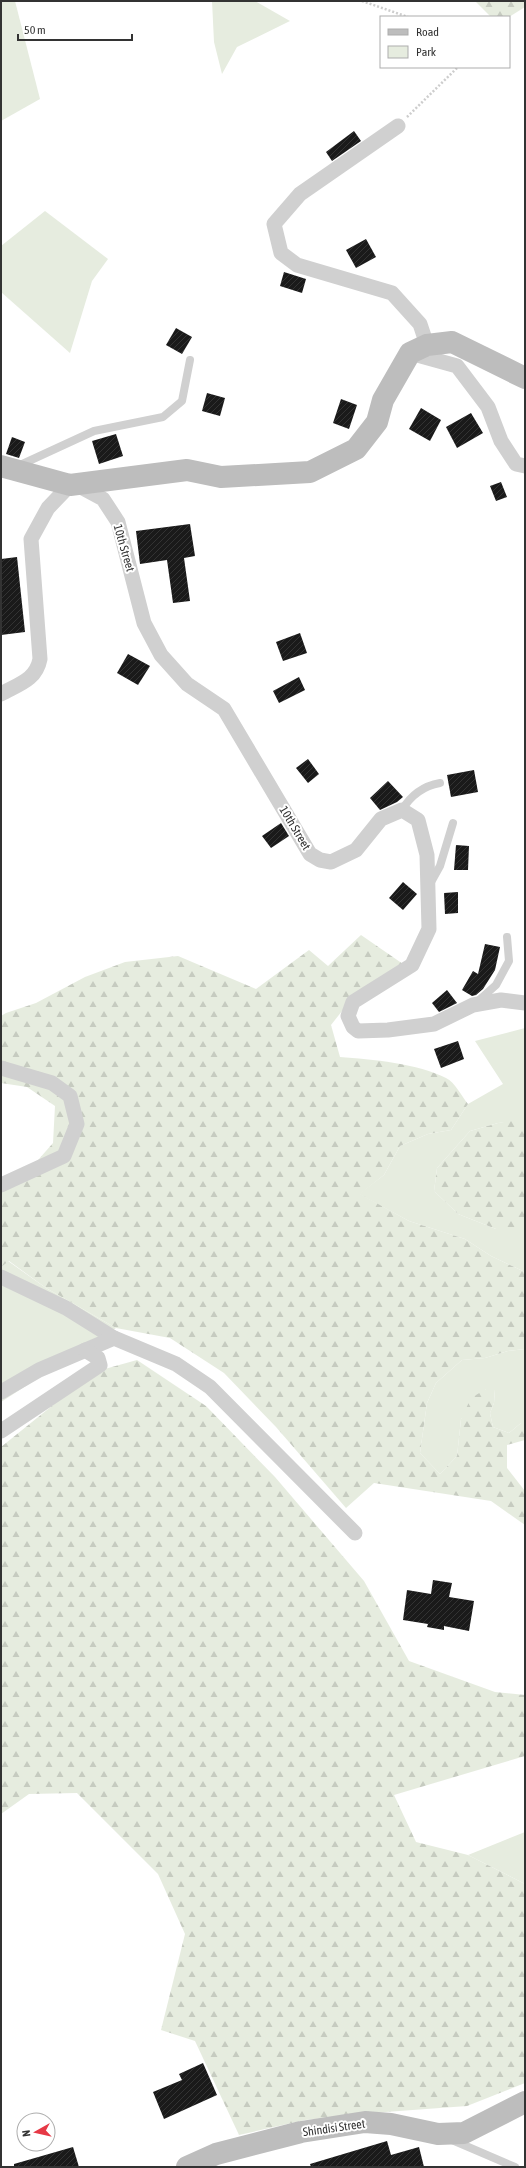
<svg xmlns="http://www.w3.org/2000/svg" width="526" height="2168" font-family="'Asap Condensed',sans-serif">
  <style>
    .green { fill: #e6ecdf }
    .forest { fill: url(#forest-firs) }
    .building { fill: url(#building-hatch) }
    .lines { fill: none; stroke-linecap: round; stroke-linejoin: round }
    .path { stroke: #cdcdcd; stroke-width: 2.5; stroke-dasharray: 2 2; stroke-linecap: butt }
    .lane { stroke: #d0d0d0; stroke-width: 8 }
    .street { stroke: #d0d0d0; stroke-width: 15 }
    .secondary { stroke: #bdbdbd; stroke-width: 22 }
    .labels { text-anchor: middle; stroke-width: 4; stroke-linejoin: round; paint-order: stroke }
    .street-label { font-size: 12px; fill: #333; stroke: #fff }
  </style>
  <defs>
    <pattern id="forest-firs" width="22" height="20" patternUnits="userSpaceOnUse"><rect width="22" height="20" fill="#e6ecdf"/><path d="M5 1l3.5 6h-7zM16 11l3.5 6h-7z" fill="#c6cbc0"/></pattern>
    <pattern id="building-hatch" width="6" height="6" patternUnits="userSpaceOnUse"><rect width="6" height="6" fill="#1a1a1a"/><path d="M-1 1l2-2M0 6l6-6M5 7l2-2" fill="none" stroke="#333"/></pattern>
  </defs>
  <rect width="100%" height="100%" fill="#fff"/>
  <!-- green -->
  <g class="green">
    <polygon points="1,1 15,1 40,99 1,121"/>
    <polygon points="212,1 255,1 290,21 237,47 222,74 214,42"/>
    <polygon points="45,211 108,259 92,281 70,353 1,292 1,246"/>
    <polygon points="525,1028 525,1120 498,1123 470,1131 437,1168 434,1191 458,1214 496,1229 525,1229 525,1272 491,1256 465,1239 409,1221 359,1194 384,1175 400,1146 428,1134 451,1130 468,1104 503,1084 475,1041"/>
    <polygon points="8,1261 46,1288 116,1328 1,1402 1,1267"/>
    <polygon points="525,1349 525,1423 521,1423 509,1433 493,1427 490,1413 494,1403 495,1390 486,1389 461,1419 457,1456 440,1474 420,1453 427,1403 436,1383 462,1360 485,1358 508,1351"/>
    <polygon points="525,1832 525,1884 468,1855"/>
  </g>
  <!-- forest -->
  <g class="forest">
    <polygon points="475,1 525,1 525,7 509,17 491,17"/>
    <path d="M361 935 403 964 346 1006 331 1025 340 1057C371 1059 419 1064 446 1078 455 1082 462 1097 468 1104L451 1130 428 1134 400 1146 384 1175 360 1194 409 1221 465 1239 491 1256 525 1272V1349L508 1351 485 1358 462 1360 436 1383 427 1403 420 1453 440 1474 457 1456 461 1419 471 1398 486 1389H495L494 1403 490 1413 493 1427 509 1433 521 1423H525V1440L507 1445V1468L525 1491V1525L491 1501 374 1483 346 1508 276 1427 224 1373 170 1338 116 1328 46 1288 9 1261 1 1267V1186L24 1176 53 1143 55 1106 27 1087 1 1083V1016L6 1013 36 1003 85 977 125 962 178 956 256 989 309 950 328 966Z"/>
    <polygon points="523,1119 525,1120 525,1229 496,1229 458,1214 434,1191 437,1168 470,1131 498,1123"/>
    <polygon points="137,1360 206,1406 275,1477 364,1581 409,1661 495,1692 525,1695 525,1756 394,1795 416,1842 468,1855 525,1884 525,2083 467,2106 372,2113 305,2120 239,2135 195,2041 161,2030 185,1934 158,1874 77,1793 29,1794 1,1814 1,1447 94,1372"/>
  </g>
  <!-- building -->
  <g class="building">
    <polygon points="354,131 361,141 332,161 326,152"/>
    <polygon points="366,239 376,257 356,268 346,250"/>
    <polygon points="284,272 306,279 302,293 280,286"/>
    <polygon points="176,328 192,337 182,354 166,345"/>
    <polygon points="207,393 225,398 220,416 202,411"/>
    <polygon points="341,399 357,405 349,429 333,423"/>
    <polygon points="421,408 441,420 430,441 409,429"/>
    <polygon points="471,413 483,433 457,448 446,427"/>
    <polygon points="116,434 123,456 99,464 92,441"/>
    <polygon points="12,437 25,442 19,458 6,454"/>
    <polygon points="501,482 507,497 496,501 490,486"/>
    <polygon points="190,524 195,556 184,558 190,601 173,603 167,560 140,564 136,531"/>
    <polygon points="17,557 25,632 1,635 1,559"/>
    <polygon points="300,633 307,653 283,661 276,642"/>
    <polygon points="128,654 150,666 138,685 117,673"/>
    <polygon points="299,677 305,690 279,703 273,691"/>
    <polygon points="308,759 319,774 308,783 296,768"/>
    <polygon points="474,770 478,792 451,797 447,775"/>
    <polygon points="388,781 403,797 397,802 380,810 370,798"/>
    <polygon points="281,823 289,836 271,848 262,836"/>
    <polygon points="456,845 469,846 468,870 454,870"/>
    <polygon points="403,882 417,894 403,910 389,898"/>
    <polygon points="458,892 458,913 445,914 444,893"/>
    <polygon points="485,944 500,947 495,970 483,989 476,995 472,996 462,990 473,971 478,974"/>
    <polygon points="447,990 457,1003 439,1012 432,1003"/>
    <polygon points="458,1041 464,1059 441,1068 434,1049"/>
    <polygon points="433,1580 452,1583 449,1597 474,1601 469,1631 444,1626 444,1630 427,1627 428,1624 403,1620 407,1590 431,1594"/>
    <polygon points="203,2063 217,2095 164,2119 153,2092 182,2080 179,2074"/>
    <polygon points="387,2141 391,2155 419,2147 424,2167 311,2167 310,2164"/>
    <polygon points="73,2147 79,2167 14,2167 14,2164"/>
  </g>
  <g class="lines">
    <!-- path -->
    <g class="path">
      <polyline points="362,1 408,17"/>
      <polyline points="407,117 458,67"/>
    </g>
    <!-- lane -->
    <g class="lane">
      <polyline points="18,466 94,431 163,417 182,401 190,360"/>
      <path d="M402 810C411 795 423 786 440 783"/>
      <polyline points="430,884 440,866 453,823"/>
      <polyline points="477,1002 496,985 509,961 507,937"/>
      <polyline points="452,2140 515,2167"/>
    </g>
    <!-- street -->
    <g class="street">
      <polyline points="398,126 300,194 274,224 281,253 297,265 392,293 420,324 427,345"/>
      <polyline points="410,353 457,366 488,407 501,441 516,464 525,466"/>
      <polyline points="77,485 103,499 118,522 144,623 161,655 187,684 224,709 310,854 320,860 331,862 356,850 381,819 402,810 418,820 427,855 429,929 412,965 353,1002 348,1016 353,1027 358,1031 388,1030 434,1024 473,1005 501,1000 525,1003"/>
      <path d="M1 694C19 684 36 680 40 659L31 539 48 508 70 485"/>
      <polyline points="1,1068 52,1083 70,1096 77,1124 64,1156 1,1185"/>
      <polyline points="1,1277 66,1308 114,1338"/>
      <polyline points="1,1392 39,1370 114,1338 176,1364 210,1387 355,1533"/>
      <polyline points="1,1431 100,1365 98,1358 85,1350"/>
    </g>
    <!-- secondary -->
    <g class="secondary">
      <polyline points="1,466 70,485 187,470 221,477 310,472 356,449 377,422 383,400 410,353 427,345 452,342 525,378"/>
      <polyline points="187,2167 216,2154 301,2132 365,2122 391,2124 438,2134 464,2133 525,2102"/>
    </g>
  </g>
  <g class="labels">
    <!-- street labels -->
    <g class="street-label">
      <text transform="translate(124 548) rotate(74)" y="4">10th Street</text>
      <text transform="translate(295 828) rotate(59)" y="4">10th Street</text>
      <text transform="translate(334 2128) rotate(-8)" y="4">Shindisi Street</text>
    </g>
  </g>
  <!-- border -->
  <rect width="526" height="2168" fill="none" stroke="#333333" stroke-width="4"/>
  <!-- legend -->
  <rect x="380" y="16" width="130" height="52" fill="#ffffff" stroke="#adadad"/>
  <rect x="388" y="29" width="20" height="6" fill="#bdbdbd" stroke="#adadad"/>
  <text x="416" y="36" font-size="12" fill="#333333">Road</text>
  <rect x="388" y="46" width="20" height="12" fill="#e6ecdf" stroke="#adadad"/>
  <text x="416" y="56" font-size="12" fill="#333333">Park</text>
  <!-- north arrow -->
  <g transform="translate(36 2132) rotate(262)"><circle r="19" fill="#ffffff" stroke="#adadad"/>
  <path d="M0-3L7 15L0 10L-7 15Z" fill="#e63946"/>
  <text y="-6" font-size="11" font-weight="bold" text-anchor="middle" fill="#333333">N</text>
  </g>
  <!-- scale -->
  <path d="M18 34v6h114v-6" fill="none" stroke="#333333" stroke-width="2"/>
  <text x="24" y="34" font-size="12" fill="#333333" stroke="#ffffff" stroke-width="3" paint-order="stroke">50 m</text>
</svg>
